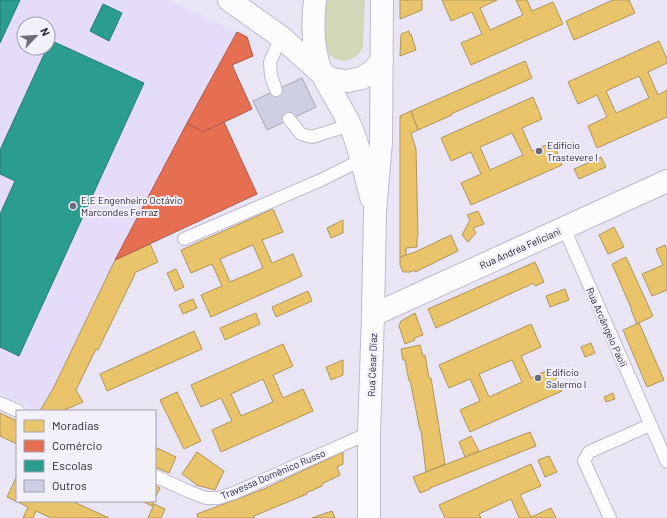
<svg xmlns="http://www.w3.org/2000/svg" width="667" height="518" font-family="Barlow,sans-serif">
  <style>
    .built { fill: #e4dcf9; fill-rule: evenodd }
    .green { fill: #d2d8b7 }
    .homes { fill: #e9c46a; stroke: #b0955b; fill-rule: evenodd }
    .shops { fill: #e76f51; stroke: #af594a }
    .schools { fill: #2a9d8f; stroke: #2b7a75 }
    .building { fill: #cfcfe4; stroke: #a8a7b5 }
    .lines { fill: none; stroke-linecap: round; stroke-linejoin: round }
    .service-casing { stroke: #bfbbca; stroke-width: 14 }
    .minor-casing { stroke: #bfbbca; stroke-width: 24 }
    .tertiary-casing { stroke: #bfbbca; stroke-width: 24 }
    .service { stroke: #fcfbfd; stroke-width: 12 }
    .minor { stroke: #fcfbfd; stroke-width: 22 }
    .tertiary { stroke: #fcfbfd; stroke-width: 22 }
    .poi-dot { fill: #6e6a7a; stroke: #f2f0f9; stroke-width: 1.5 }
    .labels { text-anchor: middle; stroke-width: 4; stroke-linejoin: round; paint-order: stroke }
    .poi-label { font-size: 10px; fill: #2c2738; stroke: #f2f0f9; text-anchor: start }
    .street-label { font-size: 10px; fill: #2c2738; stroke: #f2f0f9 }
  </style>
  <rect width="100%" height="100%" fill="#e9e5f4"/>
  <!-- built -->
  <path class="built" d="M0 0H169L237 32 187 123 115 260 54 387 40 411H35L0 393ZM24 24H48V48H24Z"/>
  <!-- green -->
  <polygon class="green" points="326,0 365,0 363,47 359,54 352,59 343,61 335,59 329,54 324,46"/>
  <!-- homes -->
  <g class="homes">
    <polygon points="400,0 422,0 422,10 400,19"/>
    <polygon points="442,0 497,0 480,8 490,30 523,15 516,0 527,0 532,11 553,2 563,24 471,65 461,43 482,34 472,12 451,21"/>
    <polygon points="613,0 629,0 635,13 574,40 566,21"/>
    <polygon points="409,31 410,35 411,34 416,50 400,56 401,34"/>
    <path d="M659 41 667 59V63L648 72 658 95 667 90V117L597 148 588 126 607 117 597 95 578 104 568 82ZM639 76 649 98 616 113 606 91Z"/>
    <polygon points="525,61 532,78 451,114 452,115 418,130 411,111"/>
    <path d="M533 97 542 119 522 128 532 151 553 142 562 165 471 205 461 183 481 174 471 152 451 161 441 138ZM512 133 523 155 490 170 480 147Z"/>
    <polygon points="411,111 418,130 411,133 416,149 418,237 417,237 417,247 406,248 406,255 400,257 400,116"/>
    <polygon points="601,157 606,167 579,179 574,169"/>
    <path d="M273 209 283 232 262 240 272 263 293 254 302 276 211 317 201 295 222 286 212 264 191 273 181 250ZM253 245 263 268 230 282 220 259Z"/>
    <polygon points="478,211 484,224 473,228 476,233 468,242 462,235 470,220 467,215"/>
    <polygon points="343,220 343,233 331,238 327,228"/>
    <polygon points="614,227 624,247 608,254 599,235"/>
    <polygon points="451,235 458,251 415,272 414,270 410,272 403,272 400,265 400,257 415,252"/>
    <polygon points="150,244 158,262 134,273 135,274 98,350 96,349 76,390 83,402 62,411 40,411 54,387 115,260"/>
    <polygon points="665,245 667,251 667,290 652,296 642,274 663,265 656,249"/>
    <polygon points="626,257 653,316 637,324 631,310 632,310 612,264"/>
    <polygon points="535,262 544,282 535,286 533,283 526,287 525,287 436,328 428,309"/>
    <polygon points="176,269 184,287 175,291 167,273"/>
    <polygon points="565,289 569,300 550,307 546,296"/>
    <polygon points="308,291 312,301 276,317 272,307"/>
    <polygon points="193,299 197,308 183,314 179,305"/>
    <polygon points="256,313 260,324 225,340 220,328"/>
    <polygon points="415,313 423,335 414,338 415,340 405,344 399,326 401,321"/>
    <polygon points="639,323 664,380 647,387 623,330"/>
    <path d="M531 324 541 347 521 356 531 378 552 368 562 391 470 432 460 410 480 401 470 379 449 388 439 365ZM512 360 522 382 489 397 479 374Z"/>
    <polygon points="194,331 202,349 107,391 100,374"/>
    <polygon points="591,343 595,353 585,357 581,347"/>
    <path d="M283 344 293 366 273 375 283 398 303 389 313 411 221 452 212 430 232 421 221 398 201 407 191 385ZM263 379 273 402 241 416 231 394Z"/>
    <polygon points="420,345 423,356 425,355 429,378 431,378 439,427 445,464 426,472 421,430 420,430 410,380 409,381 405,360 403,360 401,349"/>
    <polygon points="343,360 343,375 331,380 326,367"/>
    <polygon points="177,392 201,441 184,449 160,400"/>
    <polygon points="613,393 615,399 606,402 604,397"/>
    <polygon points="0,413 17,421 17,444 0,436"/>
    <polygon points="530,432 536,446 430,488 430,489 420,493 413,477"/>
    <polygon points="471,436 479,451 465,457 459,442"/>
    <polygon points="155,447 176,457 169,473 155,467"/>
    <polygon points="197,452 224,471 215,490 196,485 196,484 182,474"/>
    <polygon points="343,452 343,464 337,467 340,475 322,484 322,486 306,493 307,494 254,516 254,518 198,518 197,514 264,489"/>
    <polygon points="549,456 557,472 545,477 538,460"/>
    <polygon points="531,464 541,486 520,495 531,517 551,508 556,518 519,518 511,499 479,514 481,518 445,518 439,505"/>
    <polygon points="17,476 17,501 72,501 109,518 51,518 36,511 33,518 23,518 28,507 7,497"/>
    <polygon points="155,485 160,488 155,498"/>
    <polygon points="142,501 154,501 152,506"/>
    <polygon points="154,504 165,509 161,518 148,518"/>
    <polygon points="332,511 335,518 312,518"/>
  </g>
  <!-- shops -->
  <g class="shops">
    <polygon points="237,32 247,37 253,56 232,65 252,109 203,132 187,123"/>
    <polygon points="224,122 257,194 115,260 187,123 203,132"/>
  </g>
  <!-- schools -->
  <g class="schools">
    <polygon points="0,0 20,0 0,43"/>
    <polygon points="103,4 122,13 109,41 90,31"/>
    <polygon points="50,40 144,83 19,356 0,347 0,214 15,181 0,174 0,150 47,48 48,48 48,45"/>
  </g>
  <!-- building -->
  <polygon class="building" points="302,78 316,107 267,130 253,101"/>
  <g class="lines">
    <defs>
      <g id="service">
        <polyline points="276,90 271,76 270,62 281,37"/>
        <polyline points="289,119 301,134 312,137 350,125"/>
        <polyline points="564,228 667,462"/>
        <polyline points="184,239 321,180 361,160"/>
        <polyline points="0,403 18,411"/>
        <polyline points="155,476 190,492 206,498 218,498 234,493 369,433"/>
        <polyline points="610,518 584,461 589,452 650,425"/>
      </g>
      <polyline id="minor" points="373,315 667,181"/>
      <g id="tertiary">
        <polyline points="229,0 281,37 322,74 335,80 348,81 362,78 373,71 382,60"/>
        <path d="M315 0C312 25 312 52 323 75 331 93 343 109 351 127 360 149 365 174 371 197"/>
        <polyline points="369,518 369,433 373,315 375,212 381,142 382,0"/>
      </g>
    </defs>
    <!-- service casing -->
    <use href="#service" class="service-casing"/>
    <!-- minor casing -->
    <use href="#minor" class="minor-casing"/>
    <!-- tertiary casing -->
    <use href="#tertiary" class="tertiary-casing"/>
    <!-- service -->
    <use href="#service" class="service"/>
    <!-- minor -->
    <use href="#minor" class="minor"/>
    <!-- tertiary -->
    <use href="#tertiary" class="tertiary"/>
  </g>
  <!-- markers -->
  <g class="poi-dot">
    <circle cx="539" cy="151" r="4"/>
    <circle cx="73" cy="206" r="4"/>
    <circle cx="538" cy="378" r="4"/>
  </g>
  <g class="labels">
    <!-- poi labels -->
    <g class="poi-label">
      <text x="547" y="149">Edifício<tspan x="547" dy="12">Trastevere I</tspan></text>
      <text x="81" y="204">E.E Engenheiro Octávio<tspan x="81" dy="12">Marcondes Ferraz</tspan></text>
      <text x="546" y="376">Edifício<tspan x="546" dy="12">Salermo I</tspan></text>
    </g>
    <!-- street labels -->
    <g class="street-label">
      <text transform="translate(520 248) rotate(-24)" y="4">Rua Andréa Feliciani</text>
      <text transform="translate(607 327) rotate(66)" y="4">Rua Arcângelo Paoli</text>
      <text transform="translate(372 365) rotate(-88)" y="4">Rua César Diaz</text>
      <text transform="translate(273 474) rotate(-23)" y="4">Travessa Domênico Russo</text>
    </g>
  </g>
  <!-- legend -->
  <rect x="16" y="410" width="140" height="92" fill="#f2f0f9" stroke="#a3a0ac"/>
  <rect x="24" y="420" width="20" height="12" fill="#e9c46a" stroke="#a3a0ac"/>
  <text x="52" y="430" font-size="12" fill="#2c2738">Moradias</text>
  <rect x="24" y="440" width="20" height="12" fill="#e76f51" stroke="#a3a0ac"/>
  <text x="52" y="450" font-size="12" fill="#2c2738">Comércio</text>
  <rect x="24" y="460" width="20" height="12" fill="#2a9d8f" stroke="#a3a0ac"/>
  <text x="52" y="470" font-size="12" fill="#2c2738">Escolas</text>
  <rect x="24" y="480" width="20" height="12" fill="#cfcfe4" stroke="#a3a0ac"/>
  <text x="52" y="490" font-size="12" fill="#2c2738">Outros</text>
  <!-- north arrow -->
  <g transform="translate(36 36) rotate(65)"><circle r="19" fill="#f2f0f9" stroke="#a3a0ac"/>
  <path d="M0-3L7 15L0 10L-7 15Z" fill="#6e6a7a"/>
  <text y="-6" font-size="11" font-weight="bold" text-anchor="middle" fill="#2c2738">N</text>
  </g>
</svg>
